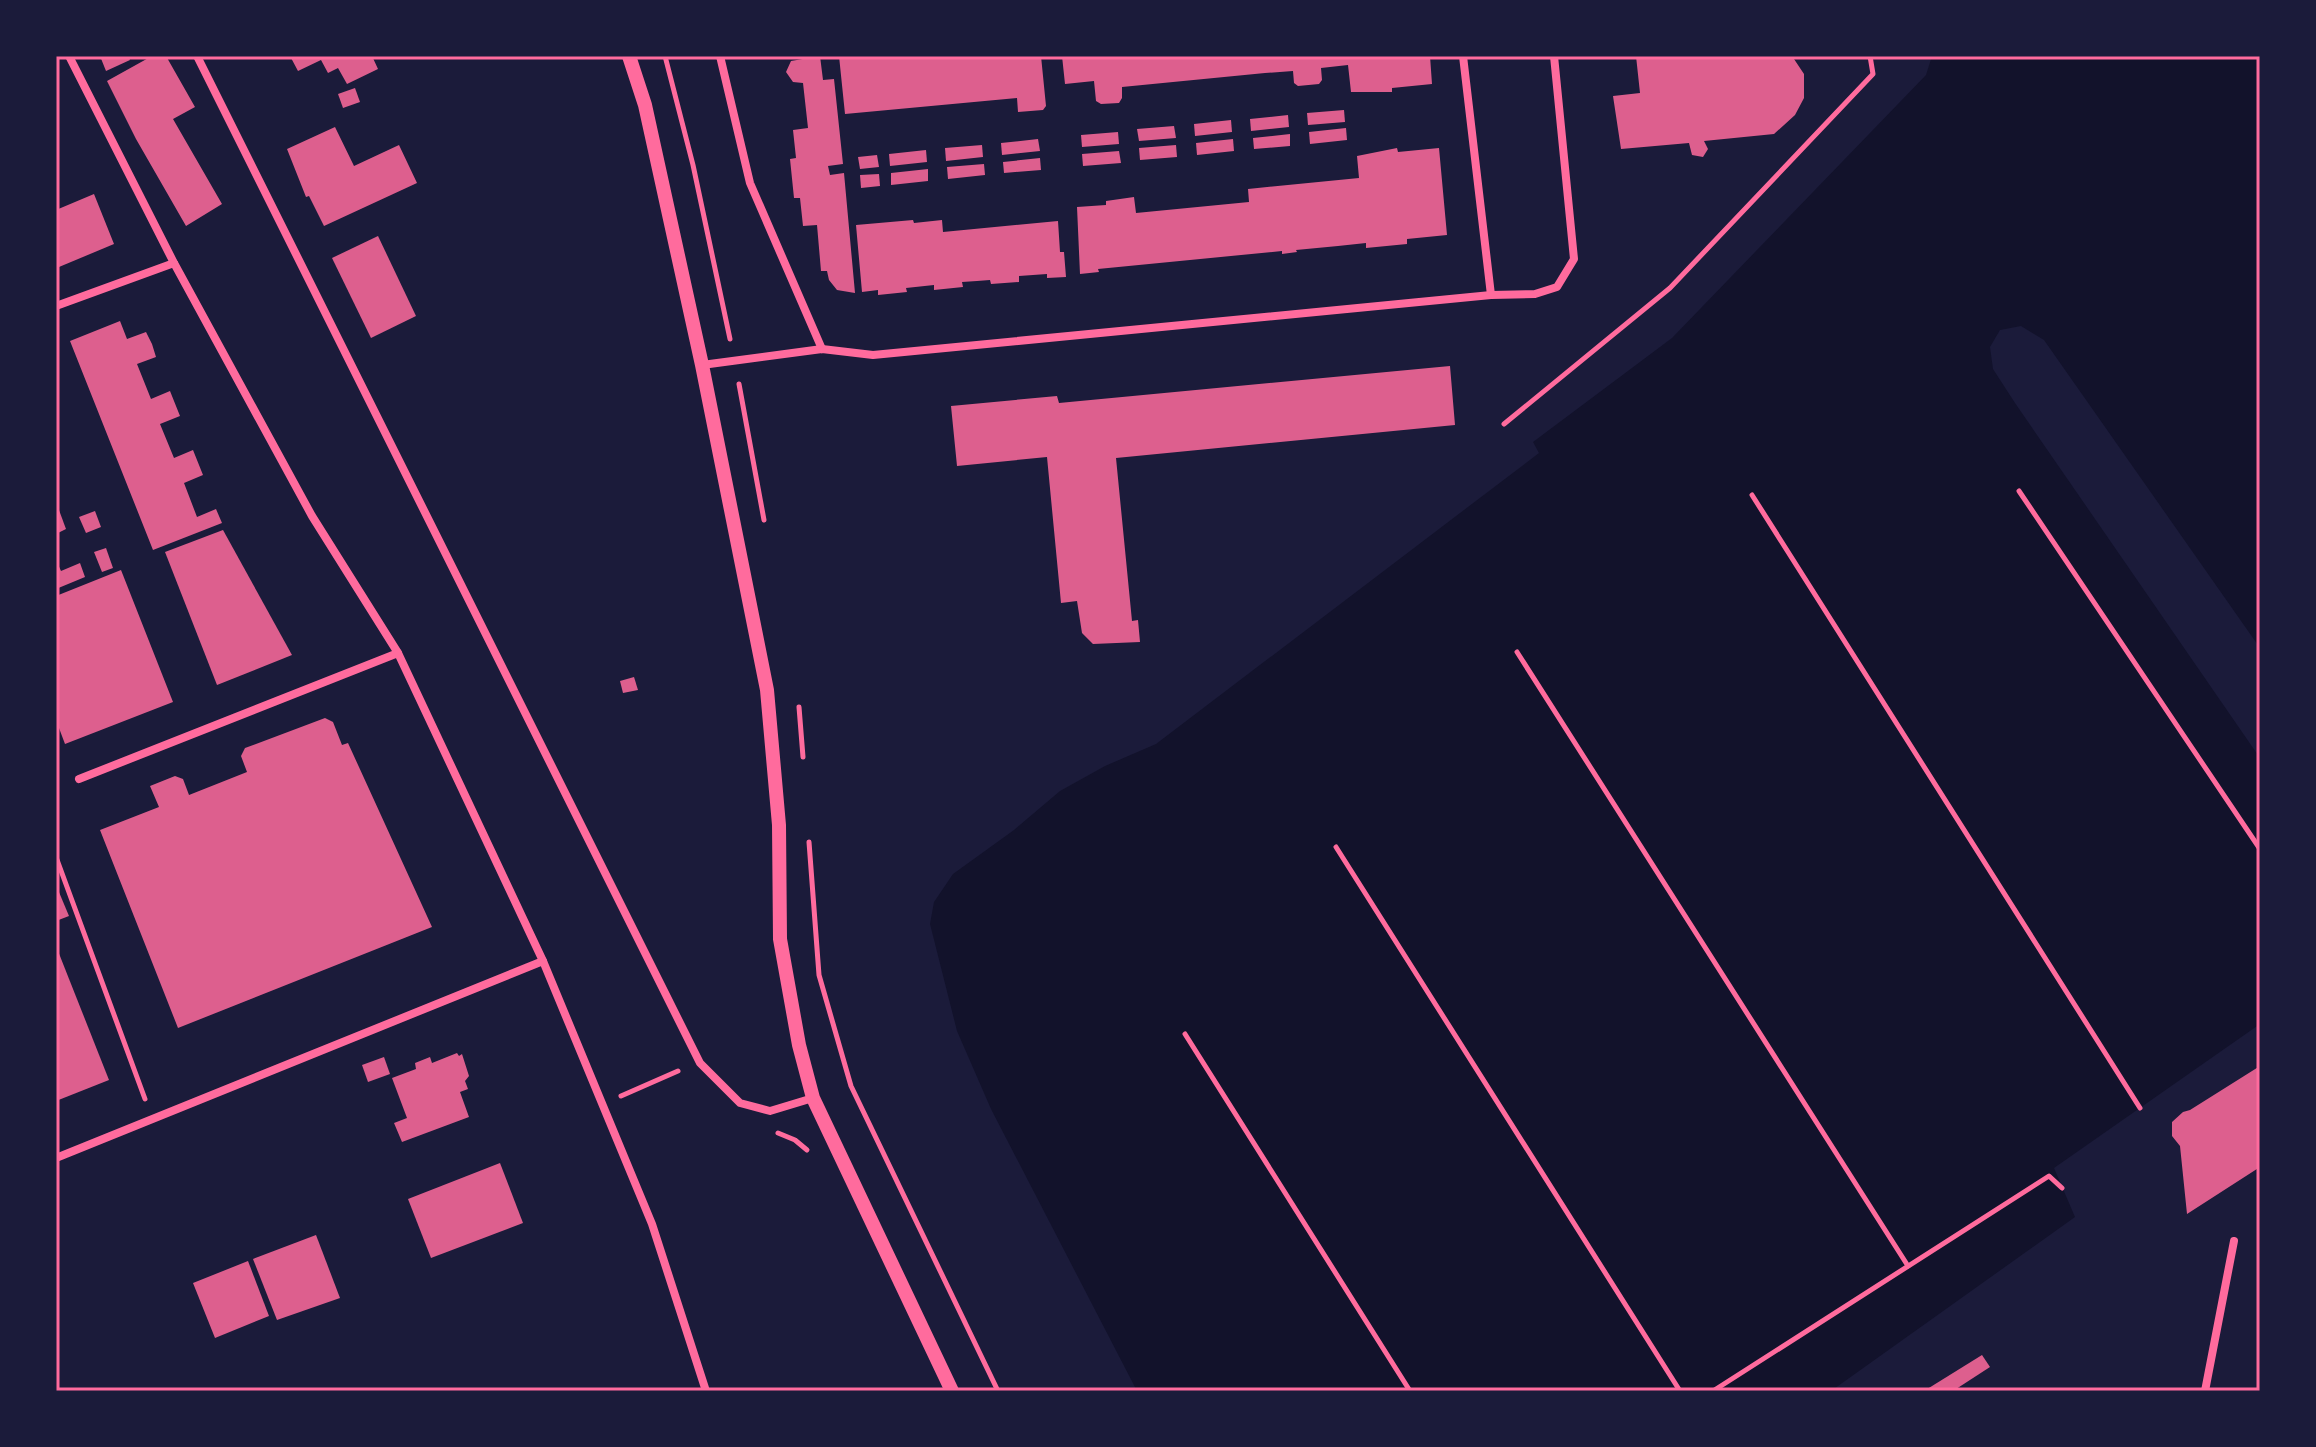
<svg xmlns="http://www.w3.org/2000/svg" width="2316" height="1447" font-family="'Sofia Sans Condensed',sans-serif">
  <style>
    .water { fill: #12122b }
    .building { fill: #dd5f8e }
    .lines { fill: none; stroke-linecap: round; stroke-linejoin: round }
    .path { stroke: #ff6b9d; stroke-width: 5 }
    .minor { stroke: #ff6b9d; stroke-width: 8 }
    .tertiary { stroke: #ff6b9d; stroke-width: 14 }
    .neatline { fill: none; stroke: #ff6b9d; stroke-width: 3 }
  </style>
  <rect width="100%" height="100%" fill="#1b1b3a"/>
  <!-- water -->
  <polygon class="water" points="1932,56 2260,56 2260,648 2044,340 2021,326 2000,330 1990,347 1993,369 2015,403 2260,758 2260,1024 2054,1168 2075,1217 1831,1391 1137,1391 991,1109 957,1031 930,924 934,902 953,874 1014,830 1060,791 1105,766 1156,744 1539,453 1533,442 1672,338 1926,75"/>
  <!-- building -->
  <g class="building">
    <polygon points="100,56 128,56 130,60 106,71"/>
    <polygon points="152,56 166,56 195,107 173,119 222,204 186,226 136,139 107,81"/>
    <polygon points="290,56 372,56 378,69 347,84 338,68 328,73 321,60 298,71"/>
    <polygon points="820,56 823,80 834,79 843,164 828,166 830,175 844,173 855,293 837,290 829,280 827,271 821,271 817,225 803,226 800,198 794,198 790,159 796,158 793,130 808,128 803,83 793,82 786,72 791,61"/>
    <polygon points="839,56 1041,56 1046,106 1043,110 1018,112 1017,98 845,114"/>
    <polygon points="1062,56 1430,56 1432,84 1392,88 1392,92 1351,92 1348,65 1321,68 1322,80 1319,84 1298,86 1294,83 1293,71 1265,73 1122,87 1122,98 1119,103 1101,104 1096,101 1094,81 1065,84"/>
    <polygon points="1636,56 1792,56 1804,74 1804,98 1795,115 1774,134 1704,141 1708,149 1703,157 1692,155 1689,143 1621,149 1613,96 1640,93"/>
    <polygon points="355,88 360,102 343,108 338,94"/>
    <polygon points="1344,110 1345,122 1308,125 1307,113"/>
    <polygon points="1288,115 1289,127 1251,131 1250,119"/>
    <polygon points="1231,120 1232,132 1195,136 1194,124"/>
    <polygon points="1174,126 1176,138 1139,141 1137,129"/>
    <polygon points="335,127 354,166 399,145 417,183 324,226 309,196 306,197 287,149"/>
    <polygon points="1346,128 1347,140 1310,144 1309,132"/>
    <polygon points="1118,132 1119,144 1082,147 1081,135"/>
    <polygon points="1290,134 1290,146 1254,149 1253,138"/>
    <polygon points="1038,139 1040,151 1002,155 1001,143"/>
    <polygon points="1233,139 1234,151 1197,155 1196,143"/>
    <polygon points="982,145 983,157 946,161 945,148"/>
    <polygon points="1176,145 1177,157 1140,160 1139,148"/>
    <polygon points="1397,148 1398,152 1439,148 1447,235 1407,239 1407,244 1366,248 1366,243 1338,246 1296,250 1297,252 1282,254 1282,251 1098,269 1099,272 1080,274 1077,207 1106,205 1106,201 1134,197 1136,213 1249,202 1248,189 1359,178 1357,156"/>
    <polygon points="926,150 927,162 890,166 889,154"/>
    <polygon points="1119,151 1121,163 1083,166 1082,154"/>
    <polygon points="877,155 879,167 860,169 858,157"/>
    <polygon points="1040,158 1041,170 1004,173 1003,162"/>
    <polygon points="984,164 985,175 948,179 947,167"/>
    <polygon points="928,169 928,181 891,185 891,173"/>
    <polygon points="879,174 880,186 861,188 860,175"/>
    <polygon points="94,194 114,244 59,267 56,263 56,210"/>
    <polygon points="913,220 914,223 942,220 943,232 1058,221 1060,252 1064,252 1066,277 1047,278 1047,274 1019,276 1019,282 991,284 990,280 977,281 962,282 963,287 934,290 934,285 906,288 907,292 878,295 878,290 862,292 856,225"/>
    <polygon points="378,236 416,316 371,338 332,258"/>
    <polygon points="120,321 127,339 146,332 152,344 156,357 137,364 151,399 170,391 180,416 160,424 174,458 193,450 203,475 184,483 197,517 216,509 222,523 153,550 70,341"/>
    <polygon points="1450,366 1455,425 1116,458 1132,621 1138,620 1140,642 1093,644 1082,633 1077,601 1061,603 1047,457 957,466 951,406 1057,396 1059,403"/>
    <polygon points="56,502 66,529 56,534"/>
    <polygon points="95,511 101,527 86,533 79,517"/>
    <polygon points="223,530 292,655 217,685 165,552"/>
    <polygon points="106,548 113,568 102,572 94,552"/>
    <polygon points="56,560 61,571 80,563 85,577 56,589"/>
    <polygon points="121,570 173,702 65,744 56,720 56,596"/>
    <polygon points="634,677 638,690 623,693 620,681"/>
    <polygon points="325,718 333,722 342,745 348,743 432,927 178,1028 100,830 159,807 150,786 175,776 183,779 189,795 247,772 241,756 245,748"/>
    <polygon points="56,885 69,916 56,921"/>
    <polygon points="56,946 109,1080 56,1101"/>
    <polygon points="457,1053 459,1056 462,1054 469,1076 465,1081 468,1089 460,1092 469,1117 402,1142 394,1123 407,1118 392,1078 416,1069 415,1063 430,1057 432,1063"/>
    <polygon points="384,1057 390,1074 368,1082 362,1065"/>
    <polygon points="2260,1066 2260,1167 2187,1214 2180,1146 2172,1136 2172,1122 2183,1112 2190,1110"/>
    <polygon points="500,1163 523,1223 431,1258 408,1199"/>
    <polygon points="316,1235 340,1298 277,1320 253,1259"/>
    <polygon points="248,1261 269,1316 215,1338 193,1283"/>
    <polygon points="1982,1355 1990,1367 1953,1391 1924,1391"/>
  </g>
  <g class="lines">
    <!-- path -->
    <g class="path">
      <polyline points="665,56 693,165 730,339"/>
      <polyline points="739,384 764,520"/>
      <polyline points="1504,424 1670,288 1873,74 1870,56"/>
      <polyline points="2019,491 2260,849"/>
      <polyline points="1752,495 2140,1108"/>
      <polyline points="1517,652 1908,1266"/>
      <polyline points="799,707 803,757"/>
      <polyline points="809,842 819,975 851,1086 998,1391"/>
      <polyline points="1336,847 1680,1391"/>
      <polyline points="56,857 145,1099"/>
      <polyline points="1185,1034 1410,1391"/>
      <polyline points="621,1096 678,1071"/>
      <polyline points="778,1133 795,1140 807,1150"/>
      <polyline points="1713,1391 2049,1176 2062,1188"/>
    </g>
    <!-- minor -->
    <g class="minor">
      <polyline points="69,56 174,263 312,516 398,653 543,961 652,1224 706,1391"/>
      <polyline points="197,56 700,1063 740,1103 770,1111 813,1098"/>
      <polyline points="720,56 750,183 822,349"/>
      <polyline points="1463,56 1491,295"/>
      <polyline points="56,306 174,263"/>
      <polyline points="702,365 822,349 873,355 1491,295 1535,294 1557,287 1574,259 1554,56"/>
      <polyline points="79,779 398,653"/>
      <polyline points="56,1158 543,961"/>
      <polyline points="2205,1391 2234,1241"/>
    </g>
    <!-- tertiary -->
    <polyline class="tertiary" points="629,56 645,105 702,365 767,690 779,825 780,939 799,1045 813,1098 952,1391"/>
  </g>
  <!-- border -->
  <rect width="2316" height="1447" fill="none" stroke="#1b1b3a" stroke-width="116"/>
  <rect x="58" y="58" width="2200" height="1331" class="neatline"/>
</svg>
